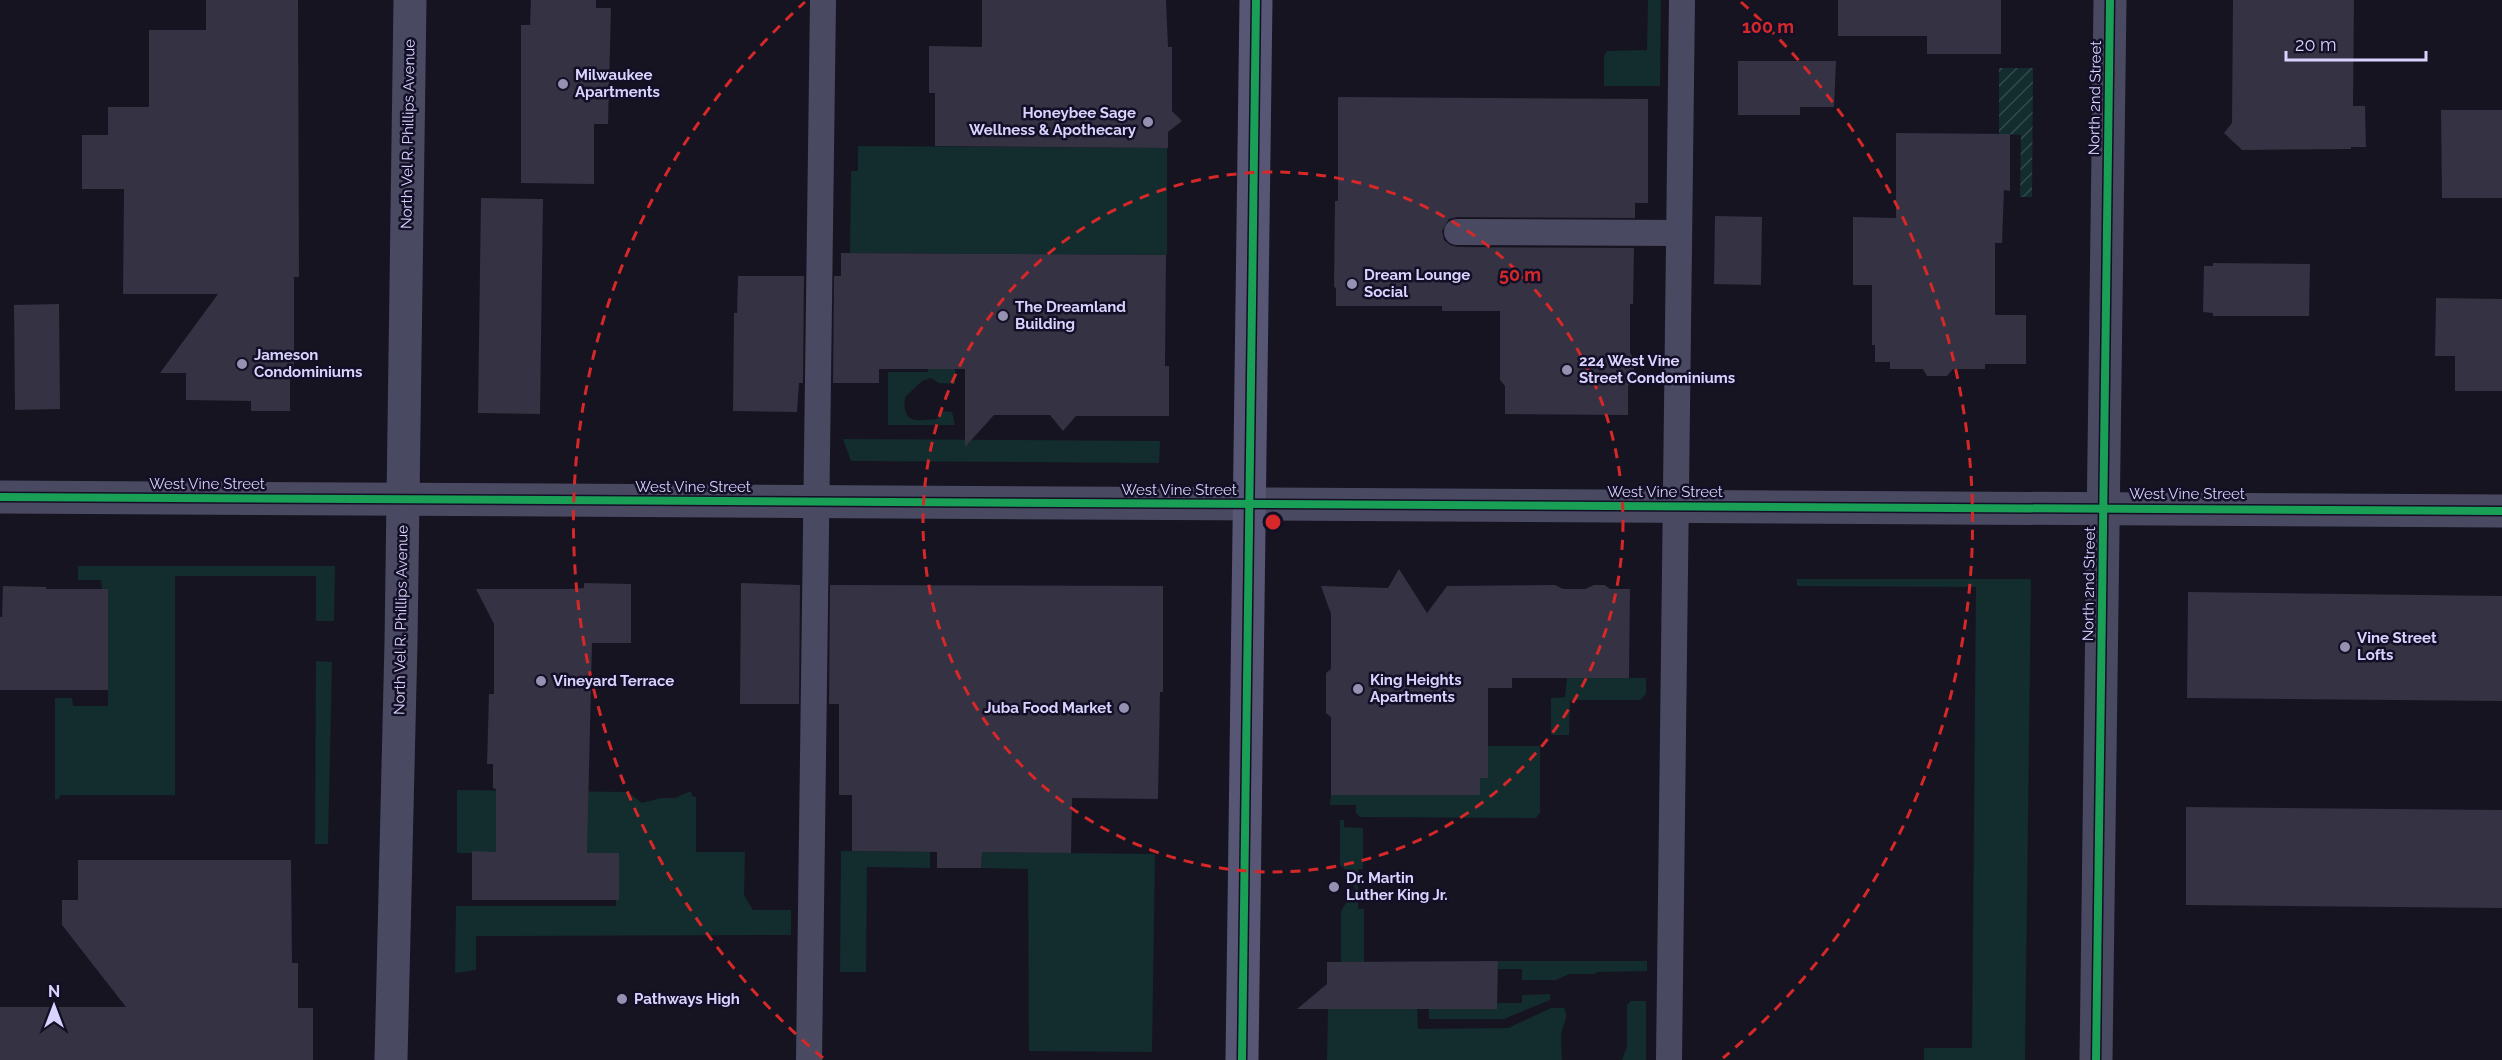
<svg xmlns="http://www.w3.org/2000/svg" width="2502" height="1060" font-family="Raleway,sans-serif">
  <style>
    .grass { fill: #132c2d }
    .garden { fill: url(#garden-furrows) }
    .building { fill: #343243 }
    .lines { fill: none; stroke-linecap: round; stroke-linejoin: round }
    .service { stroke: #4a4962; stroke-width: 26 }
    .minor { stroke: #4a4962; stroke-width: 33 }
    .secondary { stroke: #575674; stroke-width: 33 }
    .cycleway-casing { stroke: #130f26; stroke-width: 11 }
    .cycleway { stroke: #1a9f57; stroke-width: 8 }
    .ring { fill: none; stroke: #d62828; stroke-width: 3; stroke-dasharray: 10 8 }
    .poi-dot { fill: #9591b1; stroke: #130f26; stroke-width: 2 }
    .labels { text-anchor: middle; stroke-width: 5; stroke-linejoin: round; paint-order: stroke }
    .poi-label { font-size: 15px; font-weight: bold; fill: #d9d4ff; stroke: #130f26; text-anchor: start }
    .street-label { font-size: 15px; fill: #d9d4ff; stroke: #130f26 }
    .centre { fill: #d62828; stroke: #130f26; stroke-width: 3 }
    .ring-label { font-size: 18px; text-anchor: middle; font-weight: bold; fill: #d62828; stroke: #130f26; stroke-width: 5; stroke-linejoin: round; paint-order: stroke }
  </style>
  <defs>
    <pattern id="garden-furrows" width="10" height="10" patternUnits="userSpaceOnUse" patternTransform="scale(1.5)"><rect width="10" height="10" fill="#132c2d"/><path d="M-1 1l2-2M0 10L10 0M9 11l2-2" fill="none" stroke="#354a4c"/></pattern>
  </defs>
  <rect width="100%" height="100%" fill="#161421"/>
  <!-- grass -->
  <g class="grass">
    <polygon points="1648,0 1661,0 1660,86 1604,86 1604,56 1607,51 1647,50"/>
    <polygon points="858,146 1167,148 1167,255 850,253 851,171 858,171"/>
    <path d="M929 359H955V384L939 383 931 378 922 381 905 397C902 424 916 421 937 419L943 411 952 412 955 425H888V372H928Z"/>
    <polygon points="843,439 1160,441 1159,463 851,461"/>
    <polygon points="78,566 335,566 334,621 316,621 316,576 175,576 175,795 60,795 59,799 55,799 55,698 72,698 73,706 108,706 108,590 102,589 101,580 78,580"/>
    <polygon points="1797,579 2031,579 2025,1060 1924,1060 1924,1048 1972,1048 1976,587 1797,586"/>
    <polygon points="316,661 332,662 328,844 315,844"/>
    <polygon points="1567,678 1646,678 1646,694 1640,700 1570,700 1569,735 1551,735 1551,698 1565,697"/>
    <polygon points="1488,746 1540,746 1540,813 1536,818 1360,817 1356,813 1356,805 1330,805 1331,795 1387,795 1398,789 1407,795 1479,795 1480,778 1488,778"/>
    <polygon points="457,790 628,792 642,803 661,798 675,798 691,791 692,796 696,797 696,852 745,852 744,895 753,910 791,910 791,935 476,936 476,970 455,973 456,906 616,906 616,900 619,900 619,853 457,853"/>
    <polygon points="1340,820 1344,820 1344,827 1363,828 1363,869 1358,869 1358,909 1364,909 1364,962 1341,962 1341,911 1355,889 1349,873 1340,865"/>
    <polygon points="841,851 930,852 930,868 867,867 866,972 840,972"/>
    <polygon points="982,852 1155,854 1152,1052 1029,1051 1028,869 981,868"/>
    <polygon points="1498,961 1647,961 1647,971 1598,972 1594,974 1569,974 1556,980 1522,980 1522,969 1498,969"/>
    <polygon points="1550,994 1550,1000 1504,1019 1429,1019 1429,1009 1496,1009 1497,1003 1522,1003 1522,995"/>
    <polygon points="1631,1001 1646,1001 1646,1060 1622,1060 1627,1047 1627,1005"/>
    <path d="M1551 1008H1564C1569 1017 1564 1022 1562 1030 1560 1039 1562 1051 1562 1060H1327L1328 1009H1417L1418 1029 1508 1028Z"/>
  </g>
  <!-- garden -->
  <polygon class="garden" points="1999,68 2033,68 2032,197 2020,197 2021,135 1999,134"/>
  <!-- building -->
  <g class="building">
    <polygon points="206,0 298,0 299,277 294,277 294,379 290,379 290,411 251,411 251,401 186,400 186,373 160,373 218,294 123,294 124,189 82,189 82,135 108,135 108,107 149,107 149,30 206,30"/>
    <polygon points="531,0 596,0 596,8 611,8 608,124 594,124 594,184 521,183 521,25 530,25"/>
    <polygon points="982,0 1166,0 1168,47 1172,47 1172,111 1182,121 1168,132 1168,148 935,146 935,93 929,93 929,46 982,47"/>
    <polygon points="1838,0 2001,0 2001,54 1927,54 1927,36 1838,36"/>
    <polygon points="2233,0 2354,0 2353,106 2365,106 2366,147 2351,147 2351,149 2242,150 2224,133 2232,123"/>
    <polygon points="1738,61 1836,61 1834,107 1800,107 1800,115 1738,115"/>
    <polygon points="1338,97 1648,99 1648,203 1635,203 1635,218 1457,217 1449,219 1442,231 1444,240 1450,245 1457,247 1634,248 1633,304 1630,304 1630,353 1634,359 1634,380 1628,386 1628,415 1505,414 1505,386 1500,380 1500,311 1442,311 1442,306 1336,306 1336,289 1334,286 1335,201 1338,201"/>
    <polygon points="2441,110 2502,110 2502,198 2442,198"/>
    <polygon points="1896,133 2010,134 2010,191 2004,190 2002,243 1995,243 1995,315 2026,315 2026,364 1985,364 1985,369 1953,369 1947,376 1927,376 1923,369 1890,369 1890,362 1875,362 1875,345 1872,345 1872,285 1853,285 1853,217 1896,218"/>
    <polygon points="481,198 543,199 540,414 478,413"/>
    <polygon points="1715,216 1762,217 1761,285 1714,284"/>
    <polygon points="841,253 1166,255 1165,366 1169,366 1169,416 1076,416 1063,431 1050,415 994,415 965,447 965,369 879,369 879,383 833,383 834,276 841,276"/>
    <polygon points="2213,263 2310,264 2309,316 2213,316 2213,313 2203,312 2204,266 2213,266"/>
    <polygon points="738,276 804,276 803,383 799,383 797,412 733,411 734,313 737,313"/>
    <polygon points="2436,298 2502,299 2502,391 2455,391 2455,356 2435,356"/>
    <polygon points="59,304 60,409 15,410 14,305"/>
    <polygon points="1399,569 1427,613 1447,586 1555,585 1563,589 1585,589 1594,585 1605,585 1610,589 1630,589 1629,678 1512,678 1512,688 1488,688 1488,778 1480,778 1480,795 1331,795 1331,717 1326,713 1326,673 1331,669 1331,614 1321,586 1388,588"/>
    <polygon points="584,583 631,584 631,643 592,643 587,853 619,853 619,900 472,900 472,851 496,852 496,789 493,788 493,764 487,764 489,694 494,694 494,624 476,589 569,589 584,588"/>
    <polygon points="741,583 800,585 799,704 740,704"/>
    <polygon points="830,585 1163,586 1163,692 1160,692 1158,799 1072,798 1071,853 982,852 981,868 937,868 937,852 852,851 852,795 839,795 839,704 829,704"/>
    <polygon points="3,586 46,587 46,589 108,589 108,690 0,690 0,617 2,617"/>
    <polygon points="2188,592 2502,596 2502,701 2187,698"/>
    <polygon points="2186,807 2502,810 2502,908 2186,905"/>
    <polygon points="78,860 291,860 292,963 298,963 298,1008 313,1008 313,1060 0,1060 0,1007 126,1007 62,925 62,900 78,900"/>
    <polygon points="1498,961 1497,1009 1297,1009 1327,984 1327,962"/>
  </g>
  <g class="lines">
    <!-- service -->
    <g class="service">
      <polyline points="1457,232 1679,233"/>
      <polyline points="809,1060 823,0"/>
      <polyline points="1669,1060 1682,0"/>
    </g>
    <!-- minor -->
    <g class="minor">
      <polyline points="0,497 2502,511"/>
      <polyline points="391,1060 401,642 410,0"/>
      <polyline points="2096,1060 2110,0"/>
    </g>
    <!-- secondary -->
    <polyline class="secondary" points="1242,1060 1256,0"/>
    <defs>
      <g id="cycleway">
        <polyline points="0,497 2502,511"/>
        <polyline points="1242,1060 1256,0"/>
        <polyline points="2096,1060 2110,0"/>
      </g>
    </defs>
    <!-- cycleway casing -->
    <use href="#cycleway" class="cycleway-casing"/>
    <!-- cycleway -->
    <use href="#cycleway" class="cycleway"/>
  </g>
  <!-- distance rings -->
  <g class="ring">
    <circle cx="1273" cy="522" r="350"/>
    <path d="M823 1058A700 700 0 0 1 805 2M1741 2A700 700 0 0 1 1723 1058"/>
  </g>
  <!-- markers -->
  <g class="poi-dot">
    <circle cx="563" cy="84" r="6"/>
    <circle cx="1148" cy="122" r="6"/>
    <circle cx="1352" cy="284" r="6"/>
    <circle cx="1003" cy="316" r="6"/>
    <circle cx="242" cy="364" r="6"/>
    <circle cx="1567" cy="370" r="6"/>
    <circle cx="2345" cy="647" r="6"/>
    <circle cx="541" cy="681" r="6"/>
    <circle cx="1358" cy="689" r="6"/>
    <circle cx="1124" cy="708" r="6"/>
    <circle cx="1334" cy="887" r="6"/>
    <circle cx="622" cy="999" r="6"/>
  </g>
  <g class="labels">
    <!-- poi labels -->
    <g class="poi-label">
      <text x="575" y="80">Milwaukee<tspan x="575" dy="17">Apartments</tspan></text>
      <text x="1136" y="118" text-anchor="end">Honeybee Sage<tspan x="1136" dy="17">Wellness &amp; Apothecary</tspan></text>
      <text x="1364" y="280">Dream Lounge<tspan x="1364" dy="17">Social</tspan></text>
      <text x="1015" y="312">The Dreamland<tspan x="1015" dy="17">Building</tspan></text>
      <text x="254" y="360">Jameson<tspan x="254" dy="17">Condominiums</tspan></text>
      <text x="1579" y="366">224 West Vine<tspan x="1579" dy="17">Street Condominiums</tspan></text>
      <text x="2357" y="643">Vine Street<tspan x="2357" dy="17">Lofts</tspan></text>
      <text x="1370" y="685">King Heights<tspan x="1370" dy="17">Apartments</tspan></text>
      <text x="553" y="686">Vineyard Terrace</text>
      <text x="1112" y="713" text-anchor="end">Juba Food Market</text>
      <text x="1346" y="883">Dr. Martin<tspan x="1346" dy="17">Luther King Jr.</tspan></text>
      <text x="634" y="1004">Pathways High</text>
    </g>
    <!-- street labels -->
    <g class="street-label">
      <text transform="translate(2095 98) rotate(-89)" y="5">North 2nd Street</text>
      <text transform="translate(408 134) rotate(-89)" y="5">North Vel R. Phillips Avenue</text>
      <text x="207" y="489">West Vine Street</text>
      <text x="693" y="492">West Vine Street</text>
      <text x="1179" y="495">West Vine Street</text>
      <text x="1665" y="497">West Vine Street</text>
      <text x="2187" y="499">West Vine Street</text>
      <text transform="translate(2089 584) rotate(-89)" y="5">North 2nd Street</text>
      <text transform="translate(401 620) rotate(-89)" y="5">North Vel R. Phillips Avenue</text>
    </g>
  </g>
  <circle cx="1273" cy="522" r="9" class="centre"/>
  <g class="ring-label">
    <text x="1768" y="33">100 m</text>
    <text x="1520" y="281">50 m</text>
  </g>
  <!-- north arrow -->
  <g transform="translate(54 1006)" stroke="#130f26" stroke-width="4.5" paint-order="stroke">
  <path d="M0-4.5L10 22L0 15L-10 22Z" fill="#d9d4ff"/>
  <text y="-9" font-size="16" font-weight="bold" text-anchor="middle" fill="#d9d4ff">N</text>
  </g>
  <!-- scale -->
  <path d="M2286 51v9h140v-9" fill="none" stroke="#d9d4ff" stroke-width="3"/>
  <text x="2295" y="51" font-size="18" fill="#d9d4ff" stroke="#130f26" stroke-width="4.5" paint-order="stroke">20 m</text>
</svg>
